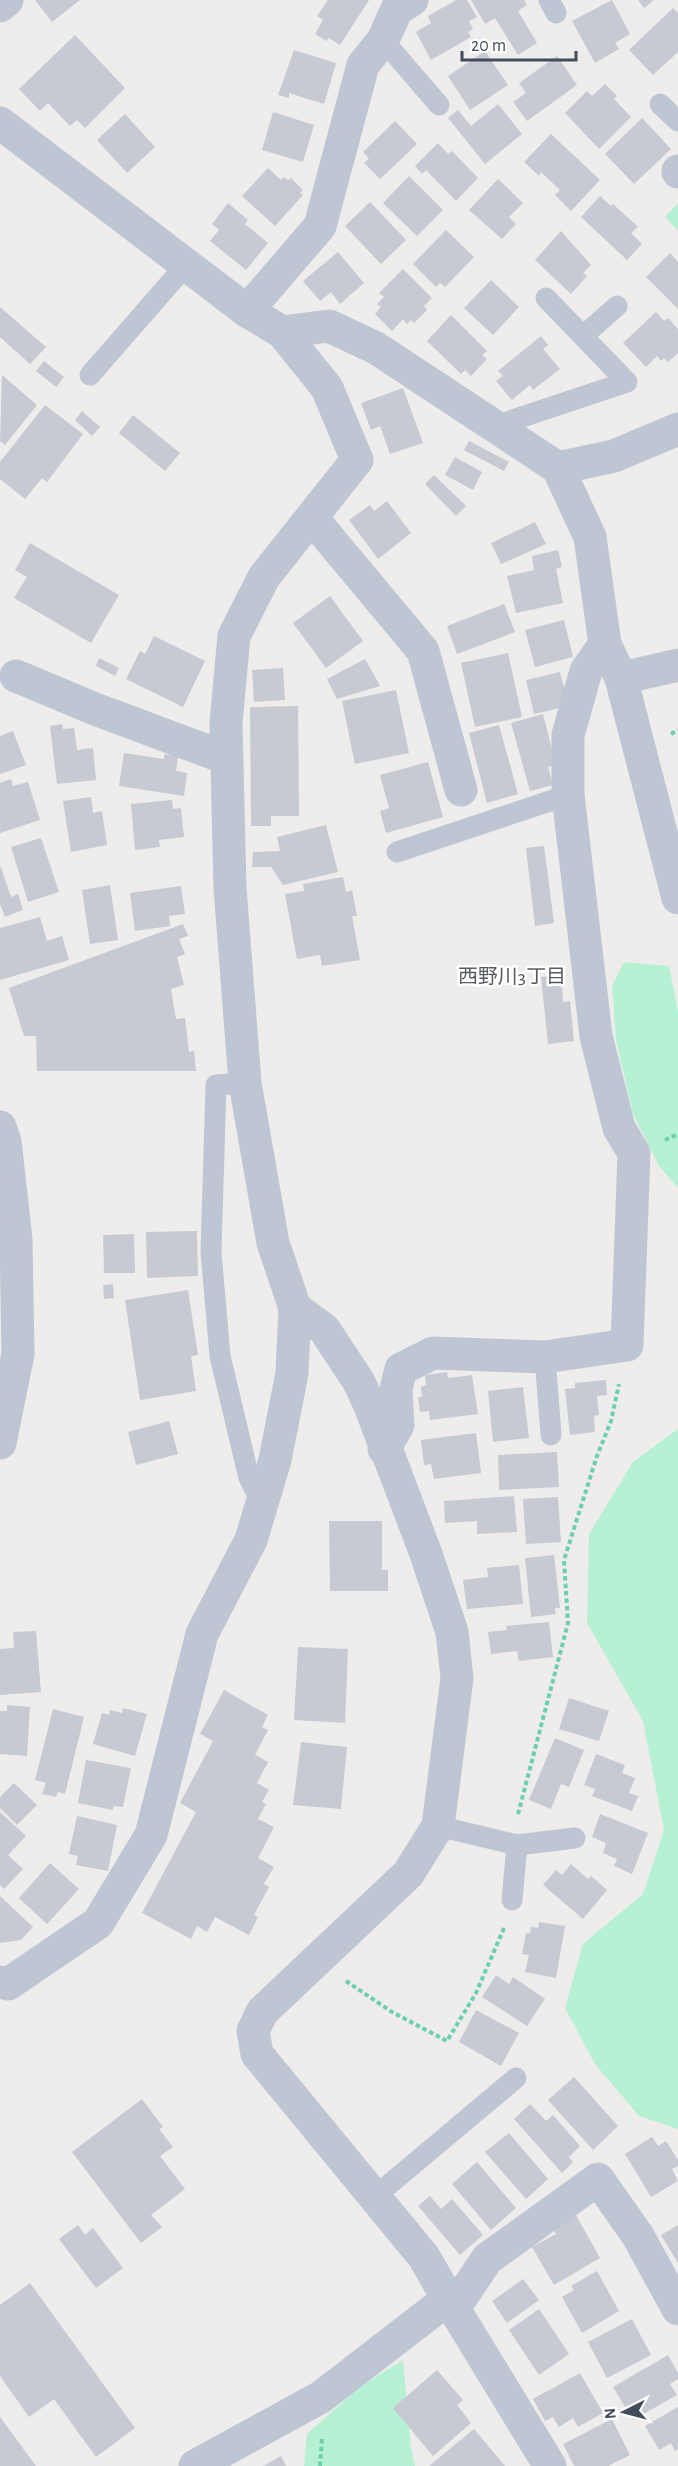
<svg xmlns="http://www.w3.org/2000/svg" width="678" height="2466" font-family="'Alegreya Sans','Noto Sans JP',sans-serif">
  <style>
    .green { fill: #b6f1d4 }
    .building { fill: #c7cad2 }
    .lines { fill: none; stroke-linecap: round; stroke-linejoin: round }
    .path { stroke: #6dd0ac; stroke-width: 4; stroke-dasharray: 4.5 3; stroke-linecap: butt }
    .service { stroke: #bec6d3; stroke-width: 21 }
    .minor { stroke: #bec6d3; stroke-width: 33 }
    .tertiary { stroke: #bec6d3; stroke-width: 33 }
    .labels { text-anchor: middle; stroke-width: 5; stroke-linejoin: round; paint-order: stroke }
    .neighbourhood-label { font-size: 20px; fill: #585b61; stroke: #fff }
  </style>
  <rect width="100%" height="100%" fill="#efecec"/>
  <!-- green -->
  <g class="green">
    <polygon points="678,203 678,231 665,217"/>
    <polygon points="624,962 669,966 678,1011 678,1188 659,1166 633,1114 616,1040 612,986"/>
    <polygon points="678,1429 678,2129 639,2116 595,2064 565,2008 583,1944 643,1894 664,1830 643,1721 587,1623 589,1534 633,1462"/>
    <polygon points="403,2360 411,2447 415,2466 304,2466 307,2434 361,2386"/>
  </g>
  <!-- building -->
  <g class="building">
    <polygon points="35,0 80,0 52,22"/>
    <polygon points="328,0 369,0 340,45 329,38 326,41 315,34 323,20 317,16"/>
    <polygon points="456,0 467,0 477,17 469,21 473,29 468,32 471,37 431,60 416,32 431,23 428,16"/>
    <polygon points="471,0 524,0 527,5 518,11 537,43 518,55 495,18 485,24"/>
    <polygon points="612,0 630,34 615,43 619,49 595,63 572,21"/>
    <polygon points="638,0 654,0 644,8"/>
    <polygon points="673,8 678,13 678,52 653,75 629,50"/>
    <polygon points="75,35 125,88 85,128 77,120 70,126 48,103 40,111 19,89"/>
    <polygon points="294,50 336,63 324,104 289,93 289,98 278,95"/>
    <polygon points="485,51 508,85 470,110 448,76"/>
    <polygon points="557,56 577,85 527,121 513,102 526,93 519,83"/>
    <polygon points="605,84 617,96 614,99 631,117 599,149 565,113 587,91 592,96"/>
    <polygon points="498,104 522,134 485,164 448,118 458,110 471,126"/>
    <polygon points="273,112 314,125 303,162 262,150"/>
    <polygon points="125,114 155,147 127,173 97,140"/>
    <polygon points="642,118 671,149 634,184 605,154"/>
    <polygon points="395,121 417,144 380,179 364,163 369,159 363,152"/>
    <polygon points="551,134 600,180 571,211 555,195 560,190 541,172 539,176 524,162"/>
    <polygon points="438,143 448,154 452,151 478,178 456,201 426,170 422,174 415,166"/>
    <polygon points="268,168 281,180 284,177 288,180 291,178 303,190 300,193 303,195 275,226 242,196"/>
    <polygon points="409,176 443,210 417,236 383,203"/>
    <polygon points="498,179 523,203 509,217 516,224 502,239 469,210"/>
    <polygon points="600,196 611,206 613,204 638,227 631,233 642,244 627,260 581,217"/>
    <polygon points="370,202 406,240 381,264 345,226"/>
    <polygon points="228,203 248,220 245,224 268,243 246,270 210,241 219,230 212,224"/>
    <polygon points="446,230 474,257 445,287 440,283 436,287 413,264"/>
    <polygon points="561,231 591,265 583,273 587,276 571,294 535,260"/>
    <polygon points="338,252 364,283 340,304 331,292 320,301 303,281"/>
    <polygon points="670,253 678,262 678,309 646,277"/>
    <polygon points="403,269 432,298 424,306 427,310 414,323 411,320 407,324 403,319 392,331 375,314 381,307 377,304 384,297 379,293"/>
    <polygon points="491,280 519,307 493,335 464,308"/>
    <polygon points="0,307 46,347 30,364 0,337"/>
    <polygon points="656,312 664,321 668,318 678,329 678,353 668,362 664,358 661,361 657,356 646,367 623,343"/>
    <polygon points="451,315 487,351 482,355 487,359 471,376 465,370 461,374 427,341"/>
    <polygon points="541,336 548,345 543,349 560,369 533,390 530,385 512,400 496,381 503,376 498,371"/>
    <polygon points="44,361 64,377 56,387 36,371"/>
    <polygon points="2,375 37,405 5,445 0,441"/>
    <polygon points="403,388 423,443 390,454 380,426 371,430 361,403"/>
    <polygon points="45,405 83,434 47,482 42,478 25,499 0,479 0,462"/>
    <polygon points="82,411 100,427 92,436 75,420"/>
    <polygon points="133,415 180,453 165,471 119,433"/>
    <polygon points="469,441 509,462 504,471 464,450"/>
    <polygon points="455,457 482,472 473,490 445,475"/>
    <polygon points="434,475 466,506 456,516 425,484"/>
    <polygon points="387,501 411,533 378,559 349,520 370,505 374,511"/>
    <polygon points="535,522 546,544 501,564 491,543"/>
    <polygon points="30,543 119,595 91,643 14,598 27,577 15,570"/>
    <polygon points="558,550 562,567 556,569 563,603 516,613 507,576 534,570 532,556"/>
    <polygon points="330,596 363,641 326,668 293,623"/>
    <polygon points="504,604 515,632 457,654 447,626"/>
    <polygon points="564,620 573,657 535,667 525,630"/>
    <polygon points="154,636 205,661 183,707 126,679 140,651 145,654"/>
    <polygon points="508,653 522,717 475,727 461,663"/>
    <polygon points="99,658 119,668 115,676 96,666"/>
    <polygon points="365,659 380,686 337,699 327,679"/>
    <polygon points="283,668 285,700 254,702 252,670"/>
    <polygon points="560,672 569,706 534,714 526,680"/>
    <polygon points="396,690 409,753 355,764 342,701"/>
    <polygon points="298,706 299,816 271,816 271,826 251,826 250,707"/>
    <polygon points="543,714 556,765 548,767 553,785 530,791 511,723"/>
    <polygon points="62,724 63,729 74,728 77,750 93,748 96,780 57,784 50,726"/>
    <polygon points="499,725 518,794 487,803 469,733"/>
    <polygon points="13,731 26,765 0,774 0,736"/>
    <polygon points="124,753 164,759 164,754 178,756 176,771 187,773 184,796 119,786"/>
    <polygon points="428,762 443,817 386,833 380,811 389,808 380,775"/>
    <polygon points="11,779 13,786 28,782 40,820 0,833 0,783"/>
    <polygon points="91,797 93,813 102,811 107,845 71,852 63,801"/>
    <polygon points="172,800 173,809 181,808 184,837 159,840 160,847 135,850 131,804"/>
    <polygon points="326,825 338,872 283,885 271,867 252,867 253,852 280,851 277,837"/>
    <polygon points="41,838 59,892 28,902 11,847"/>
    <polygon points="544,846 554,923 535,926 526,848"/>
    <polygon points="0,865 11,897 18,894 23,910 5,917 0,904"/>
    <polygon points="343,877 346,892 352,890 357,916 352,916 360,960 322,966 320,955 297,959 285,894 304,891 303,884"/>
    <polygon points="110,885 118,940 90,944 82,890"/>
    <polygon points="181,886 185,914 169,916 170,926 135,931 130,893"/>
    <polygon points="40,917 47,941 62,936 69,960 0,980 0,928"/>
    <polygon points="183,924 188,936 179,939 185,954 177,957 184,985 171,989 176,1019 185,1018 189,1052 194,1051 196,1071 37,1071 36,1036 24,1036 9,988"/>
    <polygon points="561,975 563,1002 570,1001 574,1041 548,1044 541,977"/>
    <polygon points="197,1231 198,1276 147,1278 146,1232"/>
    <polygon points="134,1234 135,1273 104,1273 103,1235"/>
    <polygon points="113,1284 114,1298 104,1299 103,1285"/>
    <polygon points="188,1290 198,1355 191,1356 196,1391 140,1400 125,1300"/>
    <polygon points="447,1372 448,1378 472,1375 478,1414 430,1420 429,1411 420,1412 418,1397 422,1397 421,1387 426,1385 425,1375"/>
    <polygon points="606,1380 607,1395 597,1396 599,1415 594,1416 595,1432 570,1435 565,1389 575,1388 575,1383"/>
    <polygon points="523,1387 529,1438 493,1442 488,1391"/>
    <polygon points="169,1421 178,1454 136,1465 128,1432"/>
    <polygon points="476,1433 481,1473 434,1479 431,1464 424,1465 421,1440"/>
    <polygon points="557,1452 559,1487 499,1490 498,1455"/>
    <polygon points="514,1496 517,1532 477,1534 477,1521 445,1523 444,1501"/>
    <polygon points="558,1497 561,1542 526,1544 523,1499"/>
    <polygon points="329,1521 382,1521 382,1570 388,1570 388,1591 330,1591"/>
    <polygon points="554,1555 560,1608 555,1608 556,1614 531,1617 525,1558"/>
    <polygon points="519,1565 523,1604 467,1609 463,1580 488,1577 487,1568"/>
    <polygon points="549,1622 553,1657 519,1661 517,1651 491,1654 488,1632 507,1630 506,1626"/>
    <polygon points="36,1631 41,1692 0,1695 0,1649 14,1648 13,1632"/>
    <polygon points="298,1647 348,1649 345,1723 294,1720"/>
    <polygon points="224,1690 268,1715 262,1727 268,1730 255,1755 268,1762 257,1783 269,1790 262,1802 266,1804 258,1819 274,1827 258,1858 274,1867 264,1884 269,1887 254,1915 258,1917 249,1935 215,1917 207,1932 197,1926 191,1939 142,1913 196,1812 180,1803 213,1741 200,1734"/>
    <polygon points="569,1698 609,1711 599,1741 559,1729"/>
    <polygon points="7,1705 30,1707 27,1756 0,1754 0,1711 7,1711"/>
    <polygon points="123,1708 147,1714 135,1756 93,1744 102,1713 109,1715 110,1710 122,1713"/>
    <polygon points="53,1709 84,1717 65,1794 58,1792 56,1797 42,1794 46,1783 35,1780"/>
    <polygon points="555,1738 584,1750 569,1787 561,1784 551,1809 529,1800"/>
    <polygon points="301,1742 347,1747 341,1809 293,1805"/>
    <polygon points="596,1754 625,1765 622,1773 635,1778 629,1793 638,1796 632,1811 592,1796 595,1789 584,1785"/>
    <polygon points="86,1760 131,1768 123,1807 114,1806 113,1810 78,1803"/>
    <polygon points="14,1783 37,1805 17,1825 0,1808 0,1797"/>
    <polygon points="0,1812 26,1836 8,1855 23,1869 4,1889 0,1885"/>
    <polygon points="600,1814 648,1833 632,1874 614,1866 617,1859 603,1853 606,1843 592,1837"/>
    <polygon points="77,1816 117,1825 108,1871 76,1865 78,1856 69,1854"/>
    <polygon points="50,1863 79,1889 47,1924 19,1898"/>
    <polygon points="571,1864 588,1879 591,1876 607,1890 583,1919 543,1885 556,1870 562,1875"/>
    <polygon points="0,1896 33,1927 21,1940 0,1943"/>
    <polygon points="539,1922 565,1926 556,1978 525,1972 529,1955 522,1954 526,1933 530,1933 531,1927 538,1928"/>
    <polygon points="496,1975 509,1984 513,1977 545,1999 527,2026 482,1997"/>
    <polygon points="476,2010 519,2033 501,2066 459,2042"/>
    <polygon points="574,2077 618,2126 593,2150 548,2100"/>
    <polygon points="142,2099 163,2127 159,2129 173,2147 160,2156 185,2189 151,2215 162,2227 141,2243 72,2152"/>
    <polygon points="530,2104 546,2121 553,2115 580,2146 569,2157 573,2162 562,2173 514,2119"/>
    <polygon points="509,2133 548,2179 526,2199 485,2152"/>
    <polygon points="652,2137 658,2146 666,2141 678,2160 678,2166 672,2169 678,2181 651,2197 625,2154"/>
    <polygon points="477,2162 516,2208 491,2230 452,2184"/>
    <polygon points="430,2196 441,2209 452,2199 483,2235 460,2255 418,2206"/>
    <polygon points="576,2215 600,2258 554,2285 532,2247 556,2234 553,2228"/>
    <polygon points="78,2225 85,2235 93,2228 123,2268 96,2288 59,2239"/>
    <polygon points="678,2225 678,2263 661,2235"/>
    <polygon points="597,2271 619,2311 582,2333 562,2297 574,2290 571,2286"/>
    <polygon points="523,2279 539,2300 507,2323 492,2301"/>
    <polygon points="30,2283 135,2428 96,2457 54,2399 29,2417 0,2376 0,2305"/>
    <polygon points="539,2309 569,2354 539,2375 509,2330"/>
    <polygon points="632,2319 651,2355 607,2378 588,2342"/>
    <polygon points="668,2355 678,2373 678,2379 670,2384 677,2395 633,2420 613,2387"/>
    <polygon points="437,2370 463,2400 457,2405 471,2423 433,2456 393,2408"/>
    <polygon points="580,2373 603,2413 578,2427 573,2418 559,2427 553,2417 545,2421 533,2399"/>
    <polygon points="678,2407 678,2449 675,2451 671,2443 659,2450 645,2426"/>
    <polygon points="0,2417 36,2466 0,2466"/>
    <polygon points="612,2419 630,2455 608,2466 574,2466 563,2444"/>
    <polygon points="474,2429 505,2466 429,2466"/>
    <polygon points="281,2456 286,2466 263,2466"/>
  </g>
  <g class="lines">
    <!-- path -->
    <g class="path">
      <polyline points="671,734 678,730"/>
      <polyline points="665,1140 678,1134"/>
      <polyline points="518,1814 568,1623 564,1560 597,1456 611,1421 619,1384"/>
      <polyline points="346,1981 392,2012 447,2041 476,1993 504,1928"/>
      <polyline points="320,2466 322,2437"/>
    </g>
    <!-- service -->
    <g class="service">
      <polyline points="549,0 556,13"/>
      <polyline points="383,40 439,105"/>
      <polyline points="660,104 678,121"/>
      <polyline points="583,336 617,306"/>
      <polyline points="90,375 186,265"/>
      <polyline points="495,426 627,382 546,298"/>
      <polyline points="397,852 568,795"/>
      <polyline points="245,1083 216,1085 211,1252 220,1356 249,1478 262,1503"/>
      <polyline points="545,1357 551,1435"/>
      <polyline points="438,1826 517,1845 575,1838"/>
      <polyline points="512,1900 517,1845"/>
      <polyline points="373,2198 516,2078"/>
    </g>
    <!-- minor -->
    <g class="minor">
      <polyline points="0,6 7,0"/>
      <polyline points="0,123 247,311 282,332 327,388 357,460 264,577 234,636 226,723 230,888 245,1083 273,1243 295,1308 292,1373 275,1460 251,1540 202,1634 151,1835 98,1923 8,1984 0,1982"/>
      <polyline points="678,172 678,171"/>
      <polyline points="247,311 320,226 363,65 383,40 397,9 412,0"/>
      <polyline points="282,332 329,326 376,348 558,468 590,537 605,644 621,678 678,898"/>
      <polyline points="558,468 614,456 678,429"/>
      <polyline points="312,518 423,651 461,790"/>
      <polyline points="16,676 95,709 226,758"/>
      <polyline points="621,678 678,665"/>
      <polyline points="384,1449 398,1425 396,1389 401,1369 433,1353 545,1357 627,1345 634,1153 619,1128 596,1036 568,795 568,735 586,671 605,644"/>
      <polyline points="448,2299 550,2466"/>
      <polyline points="455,2307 487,2259 598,2179 638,2236 678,2309"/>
      <polyline points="195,2466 321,2397 448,2299 424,2257 257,2054 253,2031 262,2012 408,1874 438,1826 457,1678 452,1632 426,1554 370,1406 359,1382 324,1329 295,1308"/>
    </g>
    <!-- tertiary -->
    <polyline class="tertiary" points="0,1127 5,1141 16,1239 18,1354 0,1443"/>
  </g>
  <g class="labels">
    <!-- neighbourhood labels -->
    <g class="neighbourhood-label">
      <text x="512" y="983">西野川3丁目</text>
    </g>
  </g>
  <!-- north arrow -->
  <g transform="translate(624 2412) rotate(264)" stroke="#ffffff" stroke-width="4.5" paint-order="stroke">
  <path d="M0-4.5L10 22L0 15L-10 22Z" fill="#434c5a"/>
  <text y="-9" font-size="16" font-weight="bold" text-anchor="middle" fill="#434c5a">N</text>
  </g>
  <!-- scale -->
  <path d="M462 51v9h114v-9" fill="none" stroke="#434c5a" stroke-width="3"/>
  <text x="471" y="51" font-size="18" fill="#434c5a" stroke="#ffffff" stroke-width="4.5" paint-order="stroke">20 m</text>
</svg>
